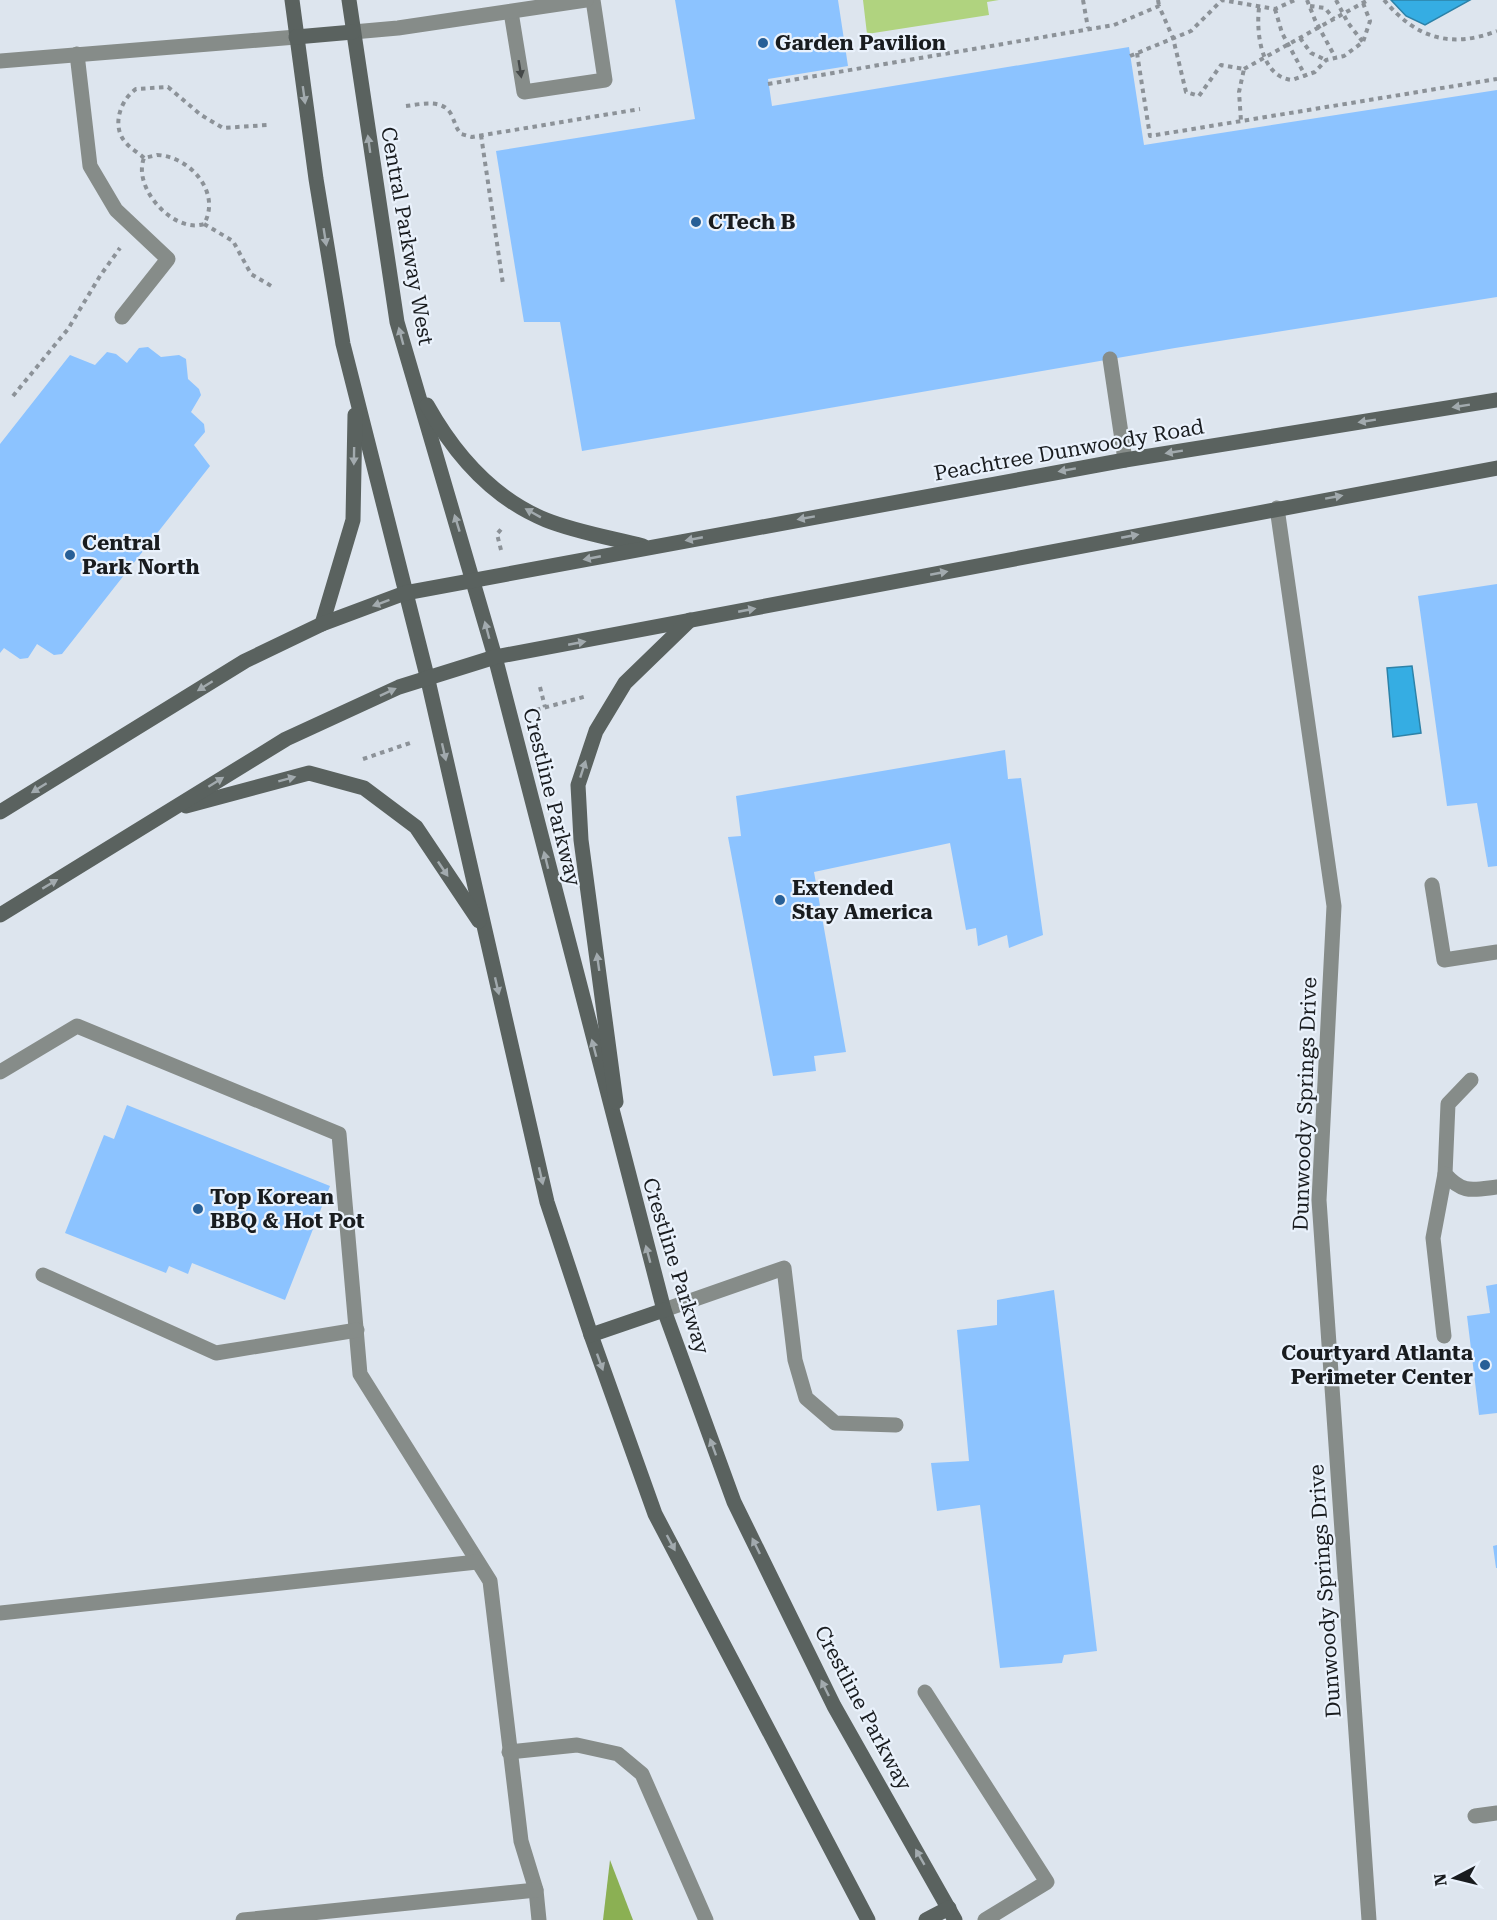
<svg xmlns="http://www.w3.org/2000/svg" width="1497" height="1920" font-family="'Roboto Serif',serif">
  <style>
    .green { fill: #b0d37f }
    .forest { fill: #8bb053 }
    .water { fill: #35ade3; stroke: #2d82a8; stroke-width: 1.5 }
    .building { fill: #8cc3ff }
    .lines { fill: none; stroke-linecap: round; stroke-linejoin: round }
    .path { stroke: #8c9298; stroke-width: 4; stroke-dasharray: 4.5 4.5; stroke-linecap: butt }
    .lane { stroke: #868c89; stroke-width: 15 }
    .street { stroke: #868c89; stroke-width: 15 }
    .secondary { stroke: #5a625f; stroke-width: 15 }
    .oneway { fill: #454949 }
    .oneway2 { fill: #a2aaae }
    .poi-dot { fill: #275f97; stroke: #eaf2fc; stroke-width: 2 }
    .labels { text-anchor: middle; stroke-width: 4.5; stroke-linejoin: round; paint-order: stroke }
    .poi-label { font-size: 21px; font-weight: bold; fill: #191c1f; stroke: #eaf2fc; text-anchor: start }
    .street-label { font-size: 21px; fill: #191c1f; stroke: #eaf2fc }
  </style>
  <rect width="100%" height="100%" fill="#dde5ee"/>
  <!-- green -->
  <polygon class="green" points="863,0 999,0 987,2 989,15 867,34"/>
  <!-- forest -->
  <polygon class="forest" points="610,1860 633,1920 603,1920"/>
  <!-- water -->
  <g class="water">
    <polygon points="1391,0 1470,0 1425,25 1406,16"/>
    <polygon points="1412,666 1421,733 1393,737 1387,668"/>
  </g>
  <!-- building -->
  <g class="building">
    <polygon points="675,0 838,0 848,66 768,79 772,106 1129,47 1144,145 1497,90 1497,297 1175,348 582,451 560,322 524,322 496,151 695,119"/>
    <polygon points="148,347 161,357 179,355 186,359 188,379 199,389 201,395 191,412 204,424 205,432 194,445 210,466 62,654 54,655 37,644 28,658 20,659 4,648 0,653 0,444 70,355 95,365 107,352 116,354 127,363 139,348"/>
    <polygon points="1497,584 1497,866 1488,867 1477,803 1447,806 1418,596"/>
    <polygon points="1005,750 1008,779 1021,778 1043,935 1009,948 1007,935 978,946 976,928 966,930 950,843 814,872 846,1052 814,1056 816,1071 773,1076 728,837 741,836 736,796"/>
    <polygon points="127,1105 330,1186 285,1300 192,1263 188,1274 169,1266 166,1273 65,1233 104,1135 114,1139"/>
    <polygon points="1497,1284 1497,1413 1479,1415 1467,1316 1490,1313 1486,1286"/>
    <polygon points="1054,1290 1097,1651 1064,1655 1062,1663 1000,1668 980,1505 937,1511 931,1463 969,1461 957,1330 997,1325 997,1300"/>
    <polygon points="1497,1545 1497,1568 1496,1568 1493,1546"/>
  </g>
  <g class="lines">
    <!-- path -->
    <g class="path">
      <polyline points="1083,0 1088,28"/>
      <polyline points="1158,0 1159,6"/>
      <polyline points="1307,0 1315,20 1335,57"/>
      <polyline points="1336,0 1348,23 1363,42"/>
      <path d="M1384 0C1416 38 1450 49 1497 31"/>
      <polyline points="1310,6 1325,8 1334,19"/>
      <path d="M1259 8C1256 33 1261 77 1292 80L1315 72 1326 60 1344 56 1363 42 1370 21 1363 3"/>
      <polyline points="1275,9 1282,33 1306,77"/>
      <polyline points="1300,38 1311,53 1326,60"/>
      <polyline points="1137,53 1150,136 1497,79"/>
      <polyline points="1130,56 1191,31 1222,0 1275,9 1295,0"/>
      <polyline points="1244,69 1368,0"/>
      <polyline points="768,84 1114,25 1159,6 1173,38 1186,92 1199,96 1221,65 1244,69 1239,92 1241,121"/>
      <path d="M406 106C422 104 444 98 452 116 455 123 456 128 461 134L472 137 640 109"/>
      <polyline points="481,135 503,284"/>
      <path d="M157 155C189 156 222 192 204 224 174 234 132 188 144 158Z"/>
      <path d="M144 158C139 153 131 149 126 143 111 127 120 100 136 89L168 87 201 115 223 128 267 125"/>
      <polyline points="204,224 233,241 251,274 273,287"/>
      <polyline points="13,396 68,329 100,276 120,248"/>
      <polyline points="501,550 497,534 503,527"/>
      <polyline points="540,687 545,707"/>
      <polyline points="536,710 587,696"/>
      <polyline points="363,759 413,742"/>
    </g>
    <!-- lane -->
    <g class="lane">
      <polyline points="511,12 524,92 605,80 593,0"/>
      <polyline points="353,32 398,28 586,0"/>
      <polyline points="77,54 90,166 116,210 168,259 122,317"/>
      <polyline points="0,61 296,37"/>
      <polyline points="1110,359 1125,460"/>
      <polyline points="1432,885 1444,960 1497,952"/>
      <polyline points="0,1072 77,1026 339,1134 360,1374 490,1581 521,1841 536,1890 539,1920"/>
      <path d="M1471 1080 1448 1104 1445 1174C1463 1194 1472 1190 1497 1187"/>
      <polyline points="43,1275 216,1353 357,1330"/>
      <polyline points="664,1310 784,1268 795,1360 806,1398 835,1423 896,1425"/>
      <polyline points="1444,1336 1433,1238 1445,1174"/>
      <polyline points="0,1613 477,1562"/>
      <polyline points="925,1692 1047,1882 985,1920"/>
      <polyline points="509,1752 577,1745 618,1754 642,1774 706,1920"/>
      <polyline points="1475,1816 1497,1813"/>
      <polyline points="243,1920 536,1890"/>
    </g>
    <!-- street -->
    <polyline class="street" points="1277,508 1334,906 1319,1200 1369,1920"/>
    <!-- secondary -->
    <g class="secondary">
      <polyline points="292,0 316,179 343,344 427,676 547,1202 591,1335 655,1514 868,1920"/>
      <polyline points="349,0 397,322 495,657 664,1310 734,1502 834,1706 955,1920"/>
      <polyline points="296,37 353,32"/>
      <path d="M427 405C455 455 492 498 546 520 576 532 612 538 643 546"/>
      <polyline points="322,624 353,520 355,415"/>
      <polyline points="186,806 309,773 364,788 416,827 479,921"/>
      <polyline points="0,812 245,661 322,624 405,593 1125,460 1497,400"/>
      <polyline points="0,915 286,739 399,687 495,657 1497,468"/>
      <polyline points="616,1102 581,840 578,785 596,731 625,683 690,620"/>
      <polyline points="591,1335 664,1310"/>
      <polyline points="926,1920 949,1908"/>
    </g>
  </g>
  <!-- one-way arrows -->
  <defs><path id="oneway-solid" d="M-6-.8H1V-3.2L6.5 0L1 3.2V.8H-6Z" transform="scale(1.5)"/></defs>
  <use class="oneway" href="#oneway-solid" transform="translate(520 69) rotate(81)"/>
  <g class="oneway2">
    <use href="#oneway-solid" transform="translate(304 95) rotate(82)"/>
    <use href="#oneway-solid" transform="translate(369 144) rotate(-98)"/>
    <use href="#oneway-solid" transform="translate(325 237) rotate(81)"/>
    <use href="#oneway-solid" transform="translate(401 336) rotate(-105)"/>
    <use href="#oneway-solid" transform="translate(1461 406) rotate(171)"/>
    <use href="#oneway-solid" transform="translate(1367 421) rotate(171)"/>
    <use href="#oneway-solid" transform="translate(1174 452) rotate(171)"/>
    <use href="#oneway-solid" transform="translate(354 456) rotate(91)"/>
    <use href="#oneway-solid" transform="translate(1067 470) rotate(170)"/>
    <use href="#oneway-solid" transform="translate(1334 497) rotate(-10)"/>
    <use href="#oneway-solid" transform="translate(533 513) rotate(-151)"/>
    <use href="#oneway-solid" transform="translate(806 518) rotate(170)"/>
    <use href="#oneway-solid" transform="translate(457 523) rotate(-107)"/>
    <use href="#oneway-solid" transform="translate(1130 536) rotate(-11)"/>
    <use href="#oneway-solid" transform="translate(694 539) rotate(169)"/>
    <use href="#oneway-solid" transform="translate(592 558) rotate(169)"/>
    <use href="#oneway-solid" transform="translate(939 573) rotate(-11)"/>
    <use href="#oneway-solid" transform="translate(381 603) rotate(160)"/>
    <use href="#oneway-solid" transform="translate(747 610) rotate(-11)"/>
    <use href="#oneway-solid" transform="translate(487 630) rotate(-105)"/>
    <use href="#oneway-solid" transform="translate(577 643) rotate(-11)"/>
    <use href="#oneway-solid" transform="translate(205 686) rotate(148)"/>
    <use href="#oneway-solid" transform="translate(388 692) rotate(-25)"/>
    <use href="#oneway-solid" transform="translate(444 752) rotate(77)"/>
    <use href="#oneway-solid" transform="translate(583 769) rotate(-72)"/>
    <use href="#oneway-solid" transform="translate(287 779) rotate(-15)"/>
    <use href="#oneway-solid" transform="translate(216 782) rotate(-32)"/>
    <use href="#oneway-solid" transform="translate(39 788) rotate(148)"/>
    <use href="#oneway-solid" transform="translate(546 860) rotate(-104)"/>
    <use href="#oneway-solid" transform="translate(443 869) rotate(56)"/>
    <use href="#oneway-solid" transform="translate(50 884) rotate(-31)"/>
    <use href="#oneway-solid" transform="translate(598 962) rotate(-98)"/>
    <use href="#oneway-solid" transform="translate(497 986) rotate(77)"/>
    <use href="#oneway-solid" transform="translate(594 1048) rotate(-105)"/>
    <use href="#oneway-solid" transform="translate(541 1176) rotate(77)"/>
    <use href="#oneway-solid" transform="translate(648 1254) rotate(-105)"/>
    <use href="#oneway-solid" transform="translate(600 1362) rotate(70)"/>
    <use href="#oneway-solid" transform="translate(713 1447) rotate(-110)"/>
    <use href="#oneway-solid" transform="translate(671 1543) rotate(62)"/>
    <use href="#oneway-solid" transform="translate(756 1546) rotate(-116)"/>
    <use href="#oneway-solid" transform="translate(825 1688) rotate(-116)"/>
    <use href="#oneway-solid" transform="translate(920 1857) rotate(-120)"/>
  </g>
  <!-- markers -->
  <g class="poi-dot">
    <circle cx="763" cy="43" r="6"/>
    <circle cx="696" cy="222" r="6"/>
    <circle cx="70" cy="555" r="6"/>
    <circle cx="780" cy="900" r="6"/>
    <circle cx="198" cy="1209" r="6"/>
    <circle cx="1485" cy="1365" r="6"/>
  </g>
  <g class="labels">
    <!-- poi labels -->
    <g class="poi-label">
      <text x="775" y="50">Garden Pavilion</text>
      <text x="708" y="229">CTech B</text>
      <text x="82" y="550">Central<tspan x="82" dy="24">Park North</tspan></text>
      <text x="792" y="895">Extended<tspan x="792" dy="24">Stay America</tspan></text>
      <text x="210" y="1204">Top Korean<tspan x="210" dy="24">BBQ &amp; Hot Pot</tspan></text>
      <text x="1473" y="1360" text-anchor="end">Courtyard Atlanta<tspan x="1473" dy="24">Perimeter Center</tspan></text>
    </g>
    <!-- street labels -->
    <g class="street-label">
      <text transform="translate(407 236) rotate(80)" y="7">Central Parkway West</text>
      <text transform="translate(1069 450) rotate(-10)" y="7">Peachtree Dunwoody Road</text>
      <text transform="translate(552 797) rotate(76)" y="7">Crestline Parkway</text>
      <text transform="translate(1305 1104) rotate(-88)" y="7">Dunwoody Springs Drive</text>
      <text transform="translate(676 1266) rotate(73)" y="7">Crestline Parkway</text>
      <text transform="translate(1325 1591) rotate(-94)" y="7">Dunwoody Springs Drive</text>
      <text transform="translate(863 1708) rotate(62)" y="7">Crestline Parkway</text>
    </g>
  </g>
  <!-- north arrow -->
  <g transform="translate(1455 1878) rotate(263)" stroke="#eaf2fc" stroke-width="4.5" paint-order="stroke">
  <path d="M0-4.5L10 22L0 15L-10 22Z" fill="#191c1f"/>
  <text y="-9" font-size="16" font-weight="bold" text-anchor="middle" fill="#191c1f">N</text>
  </g>
</svg>
